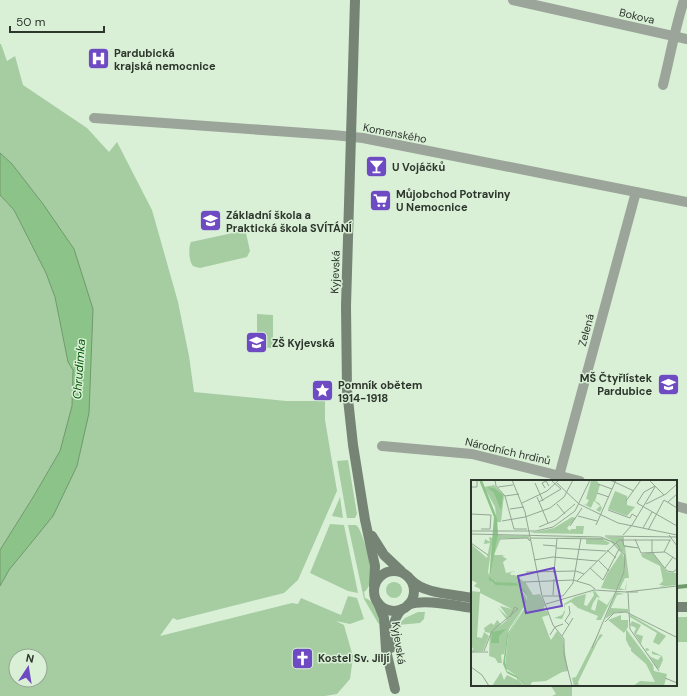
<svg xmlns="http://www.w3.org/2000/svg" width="687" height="696" font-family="'DM Sans',sans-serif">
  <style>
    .green { fill: #a6cda2; fill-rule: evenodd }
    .water { fill: #8cc388; stroke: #70996c }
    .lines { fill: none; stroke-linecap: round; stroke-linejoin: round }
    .stream { stroke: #70996c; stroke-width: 4 }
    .street { stroke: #9ba59a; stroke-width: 10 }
    .secondary { stroke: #768475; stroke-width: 10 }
    .labels { text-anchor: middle; stroke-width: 3; stroke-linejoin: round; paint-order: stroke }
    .street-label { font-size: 11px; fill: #2d362c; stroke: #d9f0d7 }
    .poi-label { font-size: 11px; font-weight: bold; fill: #2d362c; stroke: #d9f0d7; text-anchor: start }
    .water-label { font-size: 12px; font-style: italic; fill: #055606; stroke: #d9f0d7 }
    .inset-road { fill: none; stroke: #94a693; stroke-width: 1 }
    .view { fill: #6e4ac3; fill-opacity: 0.15; stroke: #6e4ac3; stroke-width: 2 }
    .inset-edge { fill: none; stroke: #2d362c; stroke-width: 2 }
  </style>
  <rect width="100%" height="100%" fill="#d9f0d7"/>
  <!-- green -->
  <g class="green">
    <path d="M0 44H1L7 61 15 56 23 85 87 128 109 152 117 142 152 210 178 302 189 356 194 392 286 401H325V420L337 491 298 580 284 593 177 620 173 618 160 636 292 603 298 604 301 598 341 615 348 596 357 598 364 619 350 624 336 621 344 625 353 657 350 679 337 694 325 696H0V586L89 413 43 204 12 164 0 153ZM16 656H40V680H16Z"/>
    <polygon points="0,195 14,210 46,273 55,297 68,362 73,370 72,406 60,451 32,499 0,550"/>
    <path d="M242 231 246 233 250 251 247 257 200 268C197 267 195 267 193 266 189 262 188 247 191 242Z"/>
    <polygon points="257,314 273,315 273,348 257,347"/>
    <polygon points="348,460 357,514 355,518 347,518 337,461"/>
    <polygon points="340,497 343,518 332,516"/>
    <polygon points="330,524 344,525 358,593 348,591 310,573"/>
    <path d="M348 525H356L358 527C365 539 379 583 364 592L365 598C375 601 379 615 380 624L378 623 364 599Z"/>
    <circle cx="394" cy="590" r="8"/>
    <polygon points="418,612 425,612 424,619 420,623 398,625 405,618"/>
    <rect x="676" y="617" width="11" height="25"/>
    <polygon points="560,685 572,685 572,696 552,696 556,694 551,686 560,687"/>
  </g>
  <!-- water -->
  <polygon class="water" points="0,153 12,164 43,204 74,249 93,309 89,413 77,466 53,516 9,570 0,586 0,550 32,499 60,451 72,406 73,370 68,362 55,297 46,273 14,210 0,195"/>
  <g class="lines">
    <!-- stream -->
    <polyline class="stream" points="677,587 687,586"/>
    <!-- street -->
    <g class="street">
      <polyline points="513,0 687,39"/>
      <path d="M663 85C670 57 675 28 684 0"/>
      <polyline points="94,118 333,135 363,138 687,202"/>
      <polyline points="382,446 472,454 580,481"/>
      <polyline points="559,476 636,192"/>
      <polyline points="676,506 687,509"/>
    </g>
    <!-- secondary -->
    <g class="secondary">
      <polyline points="355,0 346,306 347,390 353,445 365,520 375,566 374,586"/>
      <polyline points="372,536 384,555 401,571"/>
      <circle cx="394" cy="591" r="20"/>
      <path d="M411 580C424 594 453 594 472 598"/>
      <polyline points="378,603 384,618 386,650 395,689"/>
      <path d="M408 605C423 598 456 606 472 608"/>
      <polyline points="676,607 687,607"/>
      <path d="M391 648C391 634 392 620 402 609"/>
    </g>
  </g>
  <!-- icons -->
  <defs>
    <symbol id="hospital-square" viewBox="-11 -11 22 22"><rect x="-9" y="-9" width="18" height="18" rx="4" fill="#6e4ac3" stroke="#d9f0d7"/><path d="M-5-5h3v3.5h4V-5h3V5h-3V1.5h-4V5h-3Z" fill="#fff"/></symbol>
    <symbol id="bar-square" viewBox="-11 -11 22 22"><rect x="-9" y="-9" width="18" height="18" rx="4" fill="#6e4ac3" stroke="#d9f0d7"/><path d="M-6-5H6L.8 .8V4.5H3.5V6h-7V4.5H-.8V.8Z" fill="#fff"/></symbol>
    <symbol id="supermarket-square" viewBox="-11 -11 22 22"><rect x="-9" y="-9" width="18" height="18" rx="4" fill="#6e4ac3" stroke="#d9f0d7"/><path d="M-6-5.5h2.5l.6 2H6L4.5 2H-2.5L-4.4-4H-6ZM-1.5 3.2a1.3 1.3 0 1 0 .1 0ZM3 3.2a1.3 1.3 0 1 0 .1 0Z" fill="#fff"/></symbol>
    <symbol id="school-square" viewBox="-11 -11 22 22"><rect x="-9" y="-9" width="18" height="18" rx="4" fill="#6e4ac3" stroke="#d9f0d7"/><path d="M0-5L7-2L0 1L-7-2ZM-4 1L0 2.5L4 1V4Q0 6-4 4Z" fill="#fff"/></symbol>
    <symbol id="sight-square" viewBox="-11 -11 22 22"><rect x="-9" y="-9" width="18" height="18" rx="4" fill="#6e4ac3" stroke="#d9f0d7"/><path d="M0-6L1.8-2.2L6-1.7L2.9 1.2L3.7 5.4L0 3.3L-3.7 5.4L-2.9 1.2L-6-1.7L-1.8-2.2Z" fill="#fff"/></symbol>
    <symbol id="church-square" viewBox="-11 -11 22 22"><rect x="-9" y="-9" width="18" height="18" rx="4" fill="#6e4ac3" stroke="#d9f0d7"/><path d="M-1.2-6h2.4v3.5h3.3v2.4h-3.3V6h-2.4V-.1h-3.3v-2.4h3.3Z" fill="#fff"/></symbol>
  </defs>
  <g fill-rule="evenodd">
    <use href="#hospital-square" x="86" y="46" width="25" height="25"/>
    <use href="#bar-square" x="364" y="154" width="25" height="25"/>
    <use href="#supermarket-square" x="368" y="188" width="25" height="25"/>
    <use href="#school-square" x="198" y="208" width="25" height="25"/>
    <use href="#school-square" x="244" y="330" width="25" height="25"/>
    <use href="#school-square" x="656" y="372" width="25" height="25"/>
    <use href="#sight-square" x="310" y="378" width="25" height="25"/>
    <use href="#church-square" x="290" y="646" width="25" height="25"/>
  </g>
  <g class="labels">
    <!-- street labels -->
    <g class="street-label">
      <text transform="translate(637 16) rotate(13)" y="4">Bokova</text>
      <text transform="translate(395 133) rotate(11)" y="4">Komenského</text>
      <text transform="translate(335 272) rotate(-88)" y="4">Kyjevská</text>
      <text transform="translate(586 330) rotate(-75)" y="4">Zelená</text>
      <text transform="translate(508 451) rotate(13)" y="4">Národních hrdinů</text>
      <text transform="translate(399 643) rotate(82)" y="4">Kyjevská</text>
    </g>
    <!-- poi labels -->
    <g class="poi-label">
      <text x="114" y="57">Pardubická<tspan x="114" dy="13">krajská nemocnice</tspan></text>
      <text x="392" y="171">U Vojáčků</text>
      <text x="396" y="198">Můjobchod Potraviny<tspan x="396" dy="13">U Nemocnice</tspan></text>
      <text x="226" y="219">Základní škola a<tspan x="226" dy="13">Praktická škola SVÍTÁNÍ</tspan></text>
      <text x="272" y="347">ZŠ Kyjevská</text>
      <text x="652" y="382" text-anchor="end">MŠ Čtyřlístek<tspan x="652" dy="13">Pardubice</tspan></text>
      <text x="338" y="389">Pomník obětem<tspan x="338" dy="13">1914-1918</tspan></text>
      <text x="318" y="662">Kostel Sv. Jiljí</text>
    </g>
    <!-- water labels -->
    <g class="water-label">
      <text transform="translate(79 369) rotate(-86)" y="4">Chrudimka</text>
    </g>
  </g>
  <!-- overview -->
  <g transform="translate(471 480)">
    <rect width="206" height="206" fill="#d9f0d7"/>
    <path d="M125 0 129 5 124 21 128 23 131 28 129 32 125 30 129 26 123 21 120 28 114 25 112 23 115 25 118 20 115 19 120 1ZM23 5 33 15 30 42H26L24 27 13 7ZM144 11 156 16V25L164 27 156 36 137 29ZM101 37 105 38 96 48 99 51 100 49H105V46H113L112 54 59 53 83 48ZM26 55 58 56 59 61 56 58H30L23 75H34L31 76 36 79 32 82 35 93 45 91 39 93 40 95H44L55 103 62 115 69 114 74 125 72 130 76 131 78 135 71 137 78 156 80 160 86 151 92 159 97 191 91 192 75 201 61 202 59 206H54L46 196 34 188 37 155 53 129 56 117 49 105 25 102 19 97ZM62 56 130 58 142 61 150 70 154 80 153 92 145 110 130 108 136 94 150 73 140 62 131 59ZM18 57 22 58 17 92 21 103 48 106 55 117 52 128 38 149 33 174 30 175 31 183H27L24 178 18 176 19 153 14 152 13 148 20 143 23 145 26 140 30 144 26 148 36 140 27 128 37 137 29 126 41 129 9 113 6 157 11 158 13 152 18 156 12 171 1 172 2 168 0 167V111L9 112V109L3 106 6 103 0 100V64L16 78 19 63 13 64 14 59 19 62ZM134 57H153V65L167 68 154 67 158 98H154L149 108 154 110 156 100 155 110H146L154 90 153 73 144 62ZM115 59H131L139 63 136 65 115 64ZM181 72 196 92 206 93V105L188 107 193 105H188L192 101 189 86 171 77 170 74ZM124 111 129 118 126 117 122 123 120 129 124 131 127 119 136 125 144 112 130 140H125L127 136 107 128 100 122 94 125V132L91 139 83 138 91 135 94 130 93 124 104 117 115 114 113 125 116 126 123 115 122 112 117 113ZM145 112 153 114 146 115 140 128 157 129V132H145L134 139ZM158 134 195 156 188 165 182 162 186 153 159 137ZM150 135V140H157V147L153 153 137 140ZM161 141 170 145 165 154 172 156 170 164 163 153 165 148 159 145ZM130 148 121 169 129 154 132 155 127 161 107 202 108 206H103L101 198 105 197ZM155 149 182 185 183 191 196 194 193 206H162L169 201 184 202 175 184 160 171V167L159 168 155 160ZM176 168 179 170 175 171 180 177 187 180 190 176 181 174V171L191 176 192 180 188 189 186 188 174 169ZM30 192 33 200 36 195 46 200V197L53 206H21Z" fill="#a6cda2"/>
    <path d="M8 0H11L26 38 27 54 19 97 25 102 45 103 55 112V123L37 155 34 182 36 191 46 196 52 202 54 206 48 199 36 193 32 184 36 155 52 128 55 115 48 106 25 105 18 100 23 37ZM16 7 23 8 32 15 30 30 23 13ZM35 149 28 156V163H20L21 152Z" fill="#8cc388"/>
    <path class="inset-road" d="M24 0 25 6 34 16 43 49H56M41 0 54 32 71 116 82 145 93 159V175L101 206M139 0 163 11M178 0 193 15M64 3 72 21M86 3 108 24M127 4 141 9M184 6 173 12 166 23 206 46M0 7H6V0M27 7 42 5M74 8 71 3 75 1 78 6M126 13 138 17M34 16 48 14M66 17 77 43M193 20 206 28M155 21 170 0M68 22 90 9 81 1M197 22 206 14M51 23 76 11 88 0M86 24 94 34M108 24 147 43 206 55M175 24 195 14 206 4M39 29 53 27M137 30 159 38 161 34 166 37M0 34 20 35 19 49H10M107 36 126 41M31 41 54 37 79 28 93 17 102 0M125 45 145 0M99 46 111 28M68 47 85 40 104 24M172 48 181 32M177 50 193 20M0 51H65L82 47 104 31 119 0M0 54 130 57 146 64 154 76 153 92 121 168M152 55 161 45 184 7M198 55 206 66M134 56 206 57M60 58 132 59M29 59 56 58 59 61M151 59 153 66 168 68M164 59 170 73 194 72 206 80M181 60V72L196 91 202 92 206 89M0 63 17 75M72 65 85 66M85 68 135 71M136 70 145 78M193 72 199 60M63 80 82 77 126 81M127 80 138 91M119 88 132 100 148 69M194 88 202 77M55 92 105 91 113 94M83 93 86 58M106 101 148 60H200M53 102 102 100 119 105 124 109M167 112H155L206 106M157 113 159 149 188 191M82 115 83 99M72 116H92L102 103 110 58M75 124 123 110 155 112M39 137 44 127 47 129M134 142 143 133 155 132 205 157M98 145 94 141 99 133 98 126M79 155 84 147 92 144M91 156 102 138M13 171 21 151 47 129M0 172H17M0 187 11 195 18 206M194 198 206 203"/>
    <path class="view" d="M83 88 91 126 55 133 47 96Z"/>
    <rect width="206" height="206" class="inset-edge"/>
  </g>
  <!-- north arrow -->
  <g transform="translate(28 668) rotate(12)"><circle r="19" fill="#d9f0d7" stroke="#94a693"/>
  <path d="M0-3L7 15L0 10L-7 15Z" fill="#6e4ac3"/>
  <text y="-6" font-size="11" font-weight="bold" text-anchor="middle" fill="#2d362c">N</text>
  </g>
  <!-- scale -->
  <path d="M10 26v6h94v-6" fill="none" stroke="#2d362c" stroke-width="2"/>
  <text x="16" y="26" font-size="12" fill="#2d362c" stroke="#d9f0d7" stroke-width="3" paint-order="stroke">50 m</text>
</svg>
